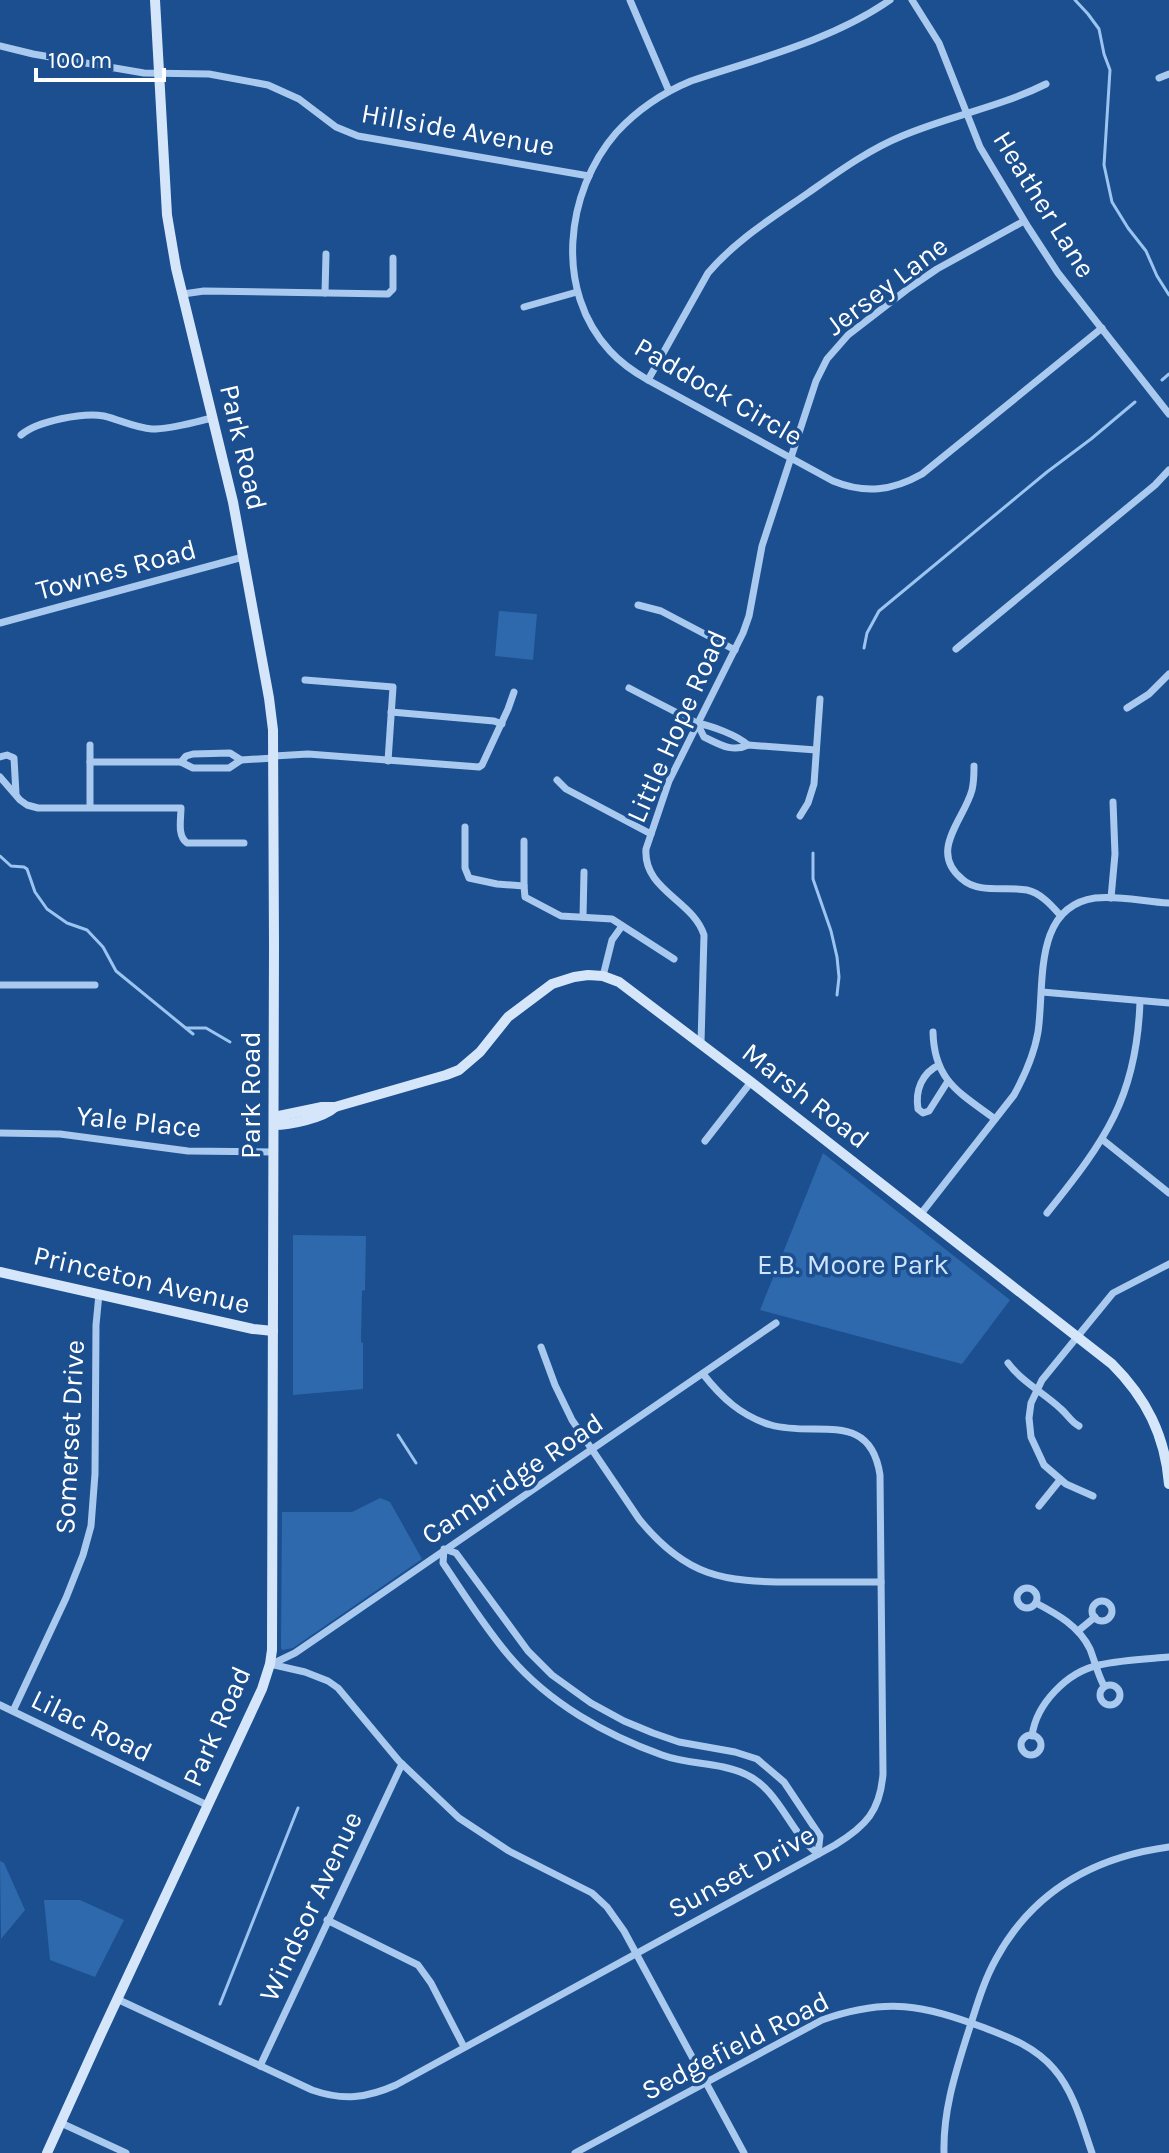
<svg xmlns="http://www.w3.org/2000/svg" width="1169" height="2153" font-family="Karla,sans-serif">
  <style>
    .green { fill: #2e69ad }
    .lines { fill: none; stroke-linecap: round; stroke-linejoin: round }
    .stream { stroke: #9cc4f0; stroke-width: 3 }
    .street { stroke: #a9c9ee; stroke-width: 7 }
    .secondary { stroke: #d6e6fa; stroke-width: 10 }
    .labels { text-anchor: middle; stroke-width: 7; stroke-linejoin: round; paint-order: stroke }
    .street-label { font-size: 28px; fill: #fff; stroke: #1b4f8f }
    .park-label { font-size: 28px; fill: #cfe3fa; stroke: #1b4f8f }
  </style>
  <rect width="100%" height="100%" fill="#1b4f8f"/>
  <!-- green -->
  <g class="green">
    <polygon points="499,611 537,614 533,660 495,656"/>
    <polygon points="823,1153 1010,1300 962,1364 760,1310"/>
    <polygon points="293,1235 366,1236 365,1290 362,1291 361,1342 363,1343 363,1389 293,1395"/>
    <polygon points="380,1498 390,1502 422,1559 293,1648 282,1650 281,1647 282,1512 352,1512"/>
    <polygon points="0,1861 4,1863 25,1910 1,1939"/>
    <polygon points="44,1900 80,1900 124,1920 95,1977 50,1960"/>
  </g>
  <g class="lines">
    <!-- stream -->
    <g class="stream">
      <polyline points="1075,0 1088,14 1099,29 1104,54 1110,70 1104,165 1112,202 1128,228 1146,251 1157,276 1169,295"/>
      <polyline points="1162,380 1169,374"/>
      <polyline points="864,648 867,633 879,611 1047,472 1091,439 1135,402"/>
      <polyline points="813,853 813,879 831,931 837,957 839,977 837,995"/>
      <polyline points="0,856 11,866 24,867 27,869 35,892 47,909 67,923 87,930 103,947 116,971 193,1034"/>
      <polyline points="186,1028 206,1028 230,1042"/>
      <polyline points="398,1435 416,1463"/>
      <polyline points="220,2004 298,1808"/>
    </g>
    <!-- street -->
    <g class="street">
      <polyline points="630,0 669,91"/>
      <path d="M890 0C833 40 757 59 691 81 662 93 637 110 616 133 565 192 554 291 610 351 621 363 634 372 648 380L833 481C865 494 892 491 922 474L1102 328"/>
      <polyline points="912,0 939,43 980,147 1028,227 1058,273 1169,414"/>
      <polyline points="0,46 33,54 144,73 209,74 268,85 299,99 336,127 358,136 589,176"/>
      <polyline points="1159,78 1169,74"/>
      <polyline points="325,293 326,254"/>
      <polyline points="183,294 204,291 388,294 393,289 393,258"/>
      <polyline points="524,307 577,292"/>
      <path d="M648 380 708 273C736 240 772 218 808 193 838 172 868 150 902 136 949 116 1000 107 1046 84"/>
      <path d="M21 435C37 421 84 412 104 416 120 420 136 428 152 429 173 429 193 422 213 418"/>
      <polyline points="638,605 661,611 735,650"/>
      <polyline points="0,623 243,557"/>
      <polyline points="956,649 1155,485 1169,470"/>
      <polyline points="305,680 393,687 388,761"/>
      <path d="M629 688 697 723C712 726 737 735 748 745 732 753 719 744 704 737L697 723"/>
      <polyline points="1127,708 1149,694 1169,674"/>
      <polyline points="391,712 494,721 502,724"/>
      <polyline points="90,745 90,807"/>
      <polyline points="748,745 816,750"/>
      <polyline points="274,756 308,754 479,767 482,765 508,709 514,692"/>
      <polyline points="0,757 7,755 14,758 16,794"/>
      <polyline points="90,762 181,762 186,756 193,754 230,753 241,760 274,758"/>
      <polyline points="181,762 193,768 229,768 241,760"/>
      <path d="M974 766C974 774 974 782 972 790 964 820 928 851 962 879 978 894 1007 886 1027 890 1041 893 1052 906 1061 916"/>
      <path d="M0 777 20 800 27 805 38 808H181C181 819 177 836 187 843H244"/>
      <polyline points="557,780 566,789 651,834"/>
      <polyline points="800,816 808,803 814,784 820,699"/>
      <polyline points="465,827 465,868 469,878 497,884 524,886"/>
      <polyline points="524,841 524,886 525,897 561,916 612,919 674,959"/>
      <polyline points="1111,898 1115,854 1113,802"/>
      <polyline points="583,917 584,872"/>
      <polyline points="603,976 612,940 622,926"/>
      <polyline points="0,985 95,985"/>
      <polyline points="1042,992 1169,1003"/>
      <path d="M933 1032C934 1081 960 1093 995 1119"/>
      <path d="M701 1043 704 935C693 900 643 890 646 849L669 781 743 633 749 616 762 546 816 381 827 359 848 335 909 288 937 269 1024 221"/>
      <path d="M939 1065C922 1073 915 1090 918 1109L923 1113 929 1111 948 1081"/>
      <polyline points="0,1133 60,1134 188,1151 274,1152"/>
      <polyline points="1103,1140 1169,1193"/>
      <polyline points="705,1141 751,1082"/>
      <path d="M1047 1213C1105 1141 1137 1097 1140 1001"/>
      <path d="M920 1215 1014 1095C1025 1075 1034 1055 1038 1032 1045 986 1032 907 1095 898 1119 895 1145 902 1169 903"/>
      <path d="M541 1347 555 1385 572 1420 639 1519C686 1577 723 1582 793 1582 823 1582 852 1582 881 1582"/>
      <path d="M1008 1363C1022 1382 1044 1393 1061 1409 1068 1415 1071 1422 1079 1426"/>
      <polyline points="1093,1496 1066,1484 1044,1465 1031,1437 1029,1418 1031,1403 1042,1380 1113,1293 1169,1264"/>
      <polyline points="1039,1506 1060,1480"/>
      <path d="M444 1549 456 1553 528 1651 552 1675 591 1703 624 1721 653 1733 679 1742 735 1752 757 1759 784 1782 820 1836 818 1854C812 1849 806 1844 801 1837 784 1815 772 1786 745 1774 719 1762 689 1765 662 1755 606 1735 549 1703 510 1657 485 1628 464 1594 443 1563Z"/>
      <circle cx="1027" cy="1598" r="10"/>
      <circle cx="1102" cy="1611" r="10"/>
      <path d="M1036 1603C1057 1614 1079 1626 1090 1649 1095 1662 1098 1675 1104 1686"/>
      <polyline points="1078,1631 1095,1617"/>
      <polyline points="270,1664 305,1672 328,1681 338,1688 399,1761 459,1818 509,1851 592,1893 607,1907 624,1931 744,2153"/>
      <polyline points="272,1664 295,1653 776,1323"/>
      <circle cx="1110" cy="1695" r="10"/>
      <polyline points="0,1705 207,1805"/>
      <polyline points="13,1711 66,1598 83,1555 91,1526 95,1474 96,1325 99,1294"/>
      <circle cx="1031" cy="1745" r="10"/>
      <path d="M1032 1736C1036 1704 1067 1672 1099 1665 1121 1660 1146 1659 1169 1657"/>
      <polyline points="327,1920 418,1965 431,1983 464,2047"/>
      <path d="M117 1999 312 2090C343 2101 367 2098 396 2085L835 1845C866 1826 880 1811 883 1774L880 1475C870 1409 816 1438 771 1425 741 1416 722 1398 703 1374"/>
      <polyline points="260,2066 402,1764"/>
      <polyline points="61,2123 126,2153"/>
      <path d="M575 2153 822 2020C887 1997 923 2005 985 2028 1011 2038 1035 2047 1054 2069 1074 2092 1082 2124 1092 2153"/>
      <path d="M944 2153C943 2113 954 2077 966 2039 975 2012 982 1984 996 1959 1033 1891 1095 1857 1169 1847"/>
    </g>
    <!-- secondary -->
    <g class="secondary">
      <path d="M274 1117 322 1107H335L446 1075 459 1070 480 1052 508 1017 552 984 574 977 588 975 603 976 619 982 751 1082 1112 1364C1146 1398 1165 1435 1169 1484"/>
      <path d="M274 1125C290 1125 323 1118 335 1107"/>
      <polyline points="0,1272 253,1329 273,1331"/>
      <polyline points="47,2153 101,2034 262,1689 270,1664 272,1650 274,944 273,730 269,698 233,502 176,268 167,215 155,0"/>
    </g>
  </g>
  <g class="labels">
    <!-- street labels -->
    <g class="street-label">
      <text transform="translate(458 129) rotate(10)" y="10">Hillside Avenue</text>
      <text transform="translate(1045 204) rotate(58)" y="10">Heather Lane</text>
      <text transform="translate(886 285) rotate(-37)" y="10">Jersey Lane</text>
      <text transform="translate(719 391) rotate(30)" y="10">Paddock Circle</text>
      <text transform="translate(244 447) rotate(77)" y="10">Park Road</text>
      <text transform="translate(116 569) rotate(-15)" y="10">Townes Road</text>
      <text transform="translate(676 726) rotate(-66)" y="10">Little Hope Road</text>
      <text transform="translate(250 1095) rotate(-90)" y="10">Park Road</text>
      <text transform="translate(806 1095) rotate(38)" y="10">Marsh Road</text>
      <text transform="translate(139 1121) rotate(6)" y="10">Yale Place</text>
      <text transform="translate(142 1279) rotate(13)" y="10">Princeton Avenue</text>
      <text transform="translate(69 1437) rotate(-87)" y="10">Somerset Drive</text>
      <text transform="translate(512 1478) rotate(-34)" y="10">Cambridge Road</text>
      <text transform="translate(92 1725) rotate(26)" y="10">Lilac Road</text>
      <text transform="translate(216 1726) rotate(-66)" y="10">Park Road</text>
      <text transform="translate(741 1871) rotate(-29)" y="10">Sunset Drive</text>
      <text transform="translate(310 1906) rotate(-65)" y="10">Windsor Avenue</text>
      <text transform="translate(735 2045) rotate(-27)" y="10">Sedgefield Road</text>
    </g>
    <!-- park labels -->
    <g class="park-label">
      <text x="853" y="1274">E.B. Moore Park</text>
    </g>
  </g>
  <!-- scale -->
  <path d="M36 68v12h128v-12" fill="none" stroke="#ffffff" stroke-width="4"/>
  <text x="48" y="68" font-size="24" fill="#ffffff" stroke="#1b4f8f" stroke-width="6" paint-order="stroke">100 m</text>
</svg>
